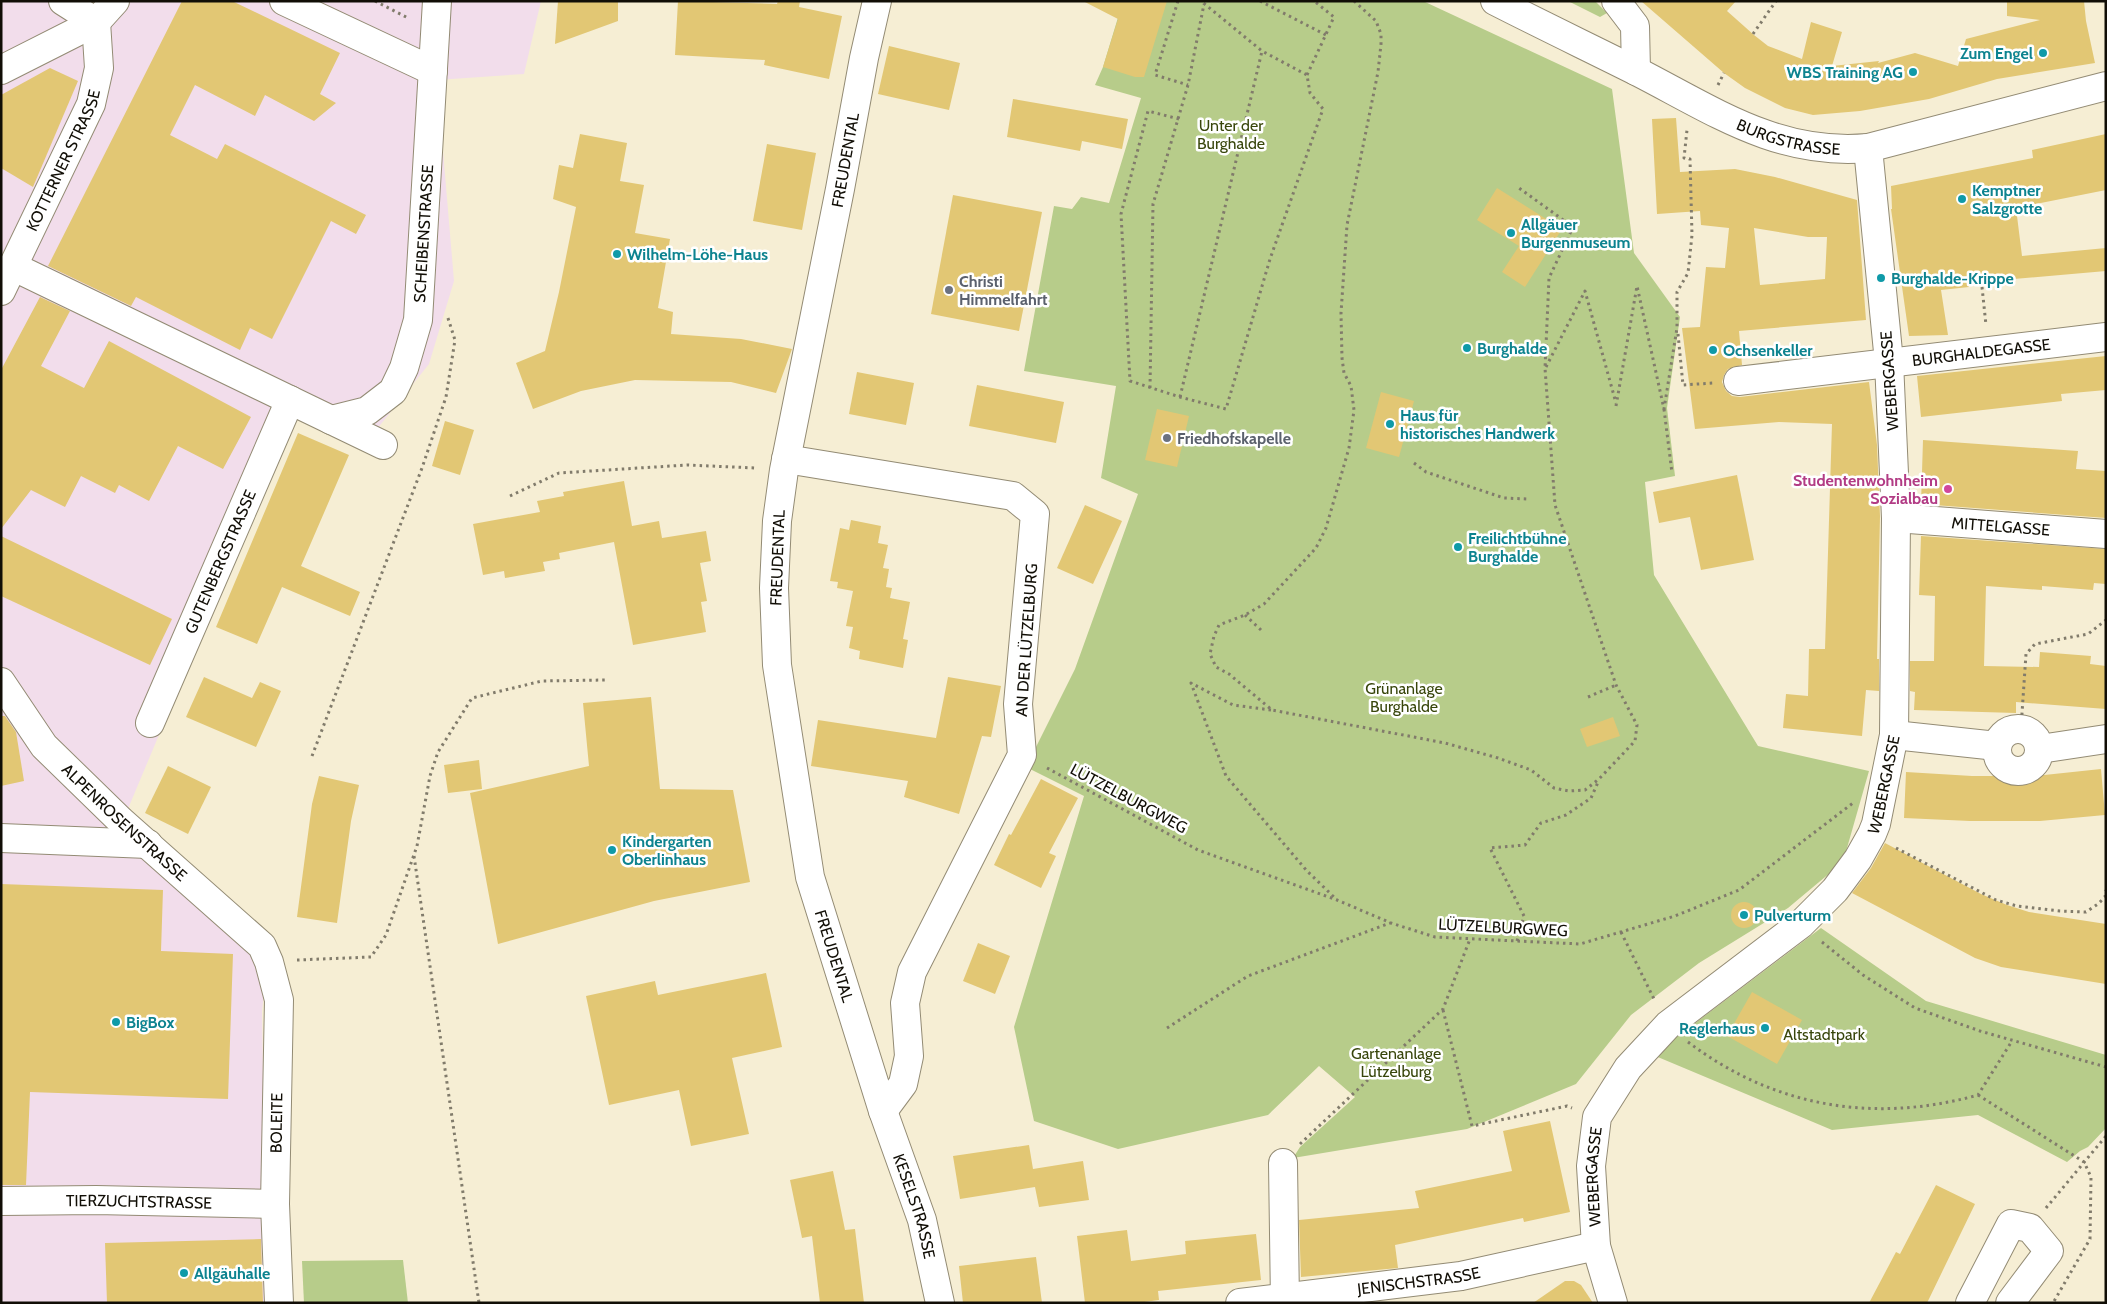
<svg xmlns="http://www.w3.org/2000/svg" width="2107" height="1304" font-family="Cabin,sans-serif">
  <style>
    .commercial { fill: #f2ddeb }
    .green { fill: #b7cc8a }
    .building { fill: #e2c774; fill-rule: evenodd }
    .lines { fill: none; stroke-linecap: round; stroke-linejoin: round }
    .minor-casing { stroke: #938b74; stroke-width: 30 }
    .path { stroke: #817b6b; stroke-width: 3; stroke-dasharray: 2.5 4; stroke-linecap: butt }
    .minor { stroke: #fff; stroke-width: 28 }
    .culture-dot { fill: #0f9aa8; stroke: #fff; stroke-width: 2 }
    .worship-dot { fill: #6b7280; stroke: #fff; stroke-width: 2 }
    .hotel-dot { fill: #d1479c; stroke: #fff; stroke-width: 2 }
    .labels { text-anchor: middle; stroke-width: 5; stroke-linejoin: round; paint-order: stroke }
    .culture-label { font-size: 16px; font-weight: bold; fill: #0d838f; stroke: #fff; text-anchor: start }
    .park-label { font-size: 16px; fill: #38460b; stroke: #fff }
    .street-label { font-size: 16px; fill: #110e06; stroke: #fff }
    .worship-label { font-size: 16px; font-weight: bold; fill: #5b616d; stroke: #fff; text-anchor: start }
    .hotel-label { font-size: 16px; font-weight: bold; fill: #b23c85; stroke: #fff; text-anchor: end }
  </style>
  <rect width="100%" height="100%" fill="#f6eed4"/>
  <!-- commercial -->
  <polygon class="commercial" points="1,1 541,1 524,74 437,80 454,281 429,364 365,444 295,411 122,823 267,967 262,1011 265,1213 270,1303 1,1303"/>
  <!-- green -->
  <g class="green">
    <polygon points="1123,1 1423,1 1612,89 1634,253 1680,317 1667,408 1675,476 1645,482 1654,575 1758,746 1869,771 1843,862 1788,908 1699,963 1631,1015 1576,1084 1467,1129 1293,1158 1300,1147 1355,1097 1319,1066 1268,1115 1118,1149 1034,1121 1014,1027 1084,796 1026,767 1075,669 1138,494 1101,478 1116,386 1024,371 1054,206 1072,209 1081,197 1109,203 1141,98 1095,85 1103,67"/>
    <polygon points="1568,1 1595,1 1607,13 1600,17"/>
    <polygon points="1821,928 1926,1001 2106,1055 2106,1128 2088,1147 2080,1151 2067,1162 1978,1115 1832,1130 1653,1055"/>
    <polygon points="403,1260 408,1303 304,1303 302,1261"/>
  </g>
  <!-- building -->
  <g class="building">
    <polygon points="182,1 232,1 340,53 320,94 336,103 314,121 265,95 255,116 195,85 170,135 217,159 225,144 366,215 356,234 331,221 272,339 250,328 240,350 136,297 131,306 48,266"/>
    <polygon points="558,1 618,1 618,21 555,44"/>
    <polygon points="678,1 777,4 778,1 800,1 799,7 842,16 829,79 764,65 765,60 675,55"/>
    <polygon points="1083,1 1167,1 1144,77 1135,77 1103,67 1118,19"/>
    <polygon points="1641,1 1736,1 1727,11 1754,35 1768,46 1802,59 1811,22 1842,32 1832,66 1879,61 1878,63 1915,53 1958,66 1966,39 2040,20 2007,16 2007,1 2084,1 2086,21 2095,63 1997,79 1929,99 1860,111 1813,115 1785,108 1745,88 1724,73"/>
    <polygon points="889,46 960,63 949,110 878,94"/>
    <polygon points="50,68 78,81 33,187 1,168 1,95"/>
    <polygon points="1013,99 1128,119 1122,149 1082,141 1080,151 1007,137"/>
    <path d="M1676 118 1680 172 1735 169 1775 177 1857 200 1866 320 1739 331 1742 365 1728 369 1724 375 1722 382 1726 391 1732 396 1740 397 1869 382 1877 445 1880 516 1877 659H1879V691L1866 690 1862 736 1783 728 1786 694 1808 696 1809 649H1825L1832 424 1779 422 1695 429 1682 328 1700 327 1706 267 1725 268 1729 228 1701 225 1700 211 1657 214 1652 119ZM1754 228 1808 237H1827L1825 279 1760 285Z"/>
    <polygon points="580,134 627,143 620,181 644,185 635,233 670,239 658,308 673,312 671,334 741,339 792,349 776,393 731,382 635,380 581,391 533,409 516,363 545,351 559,292 576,207 553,199 559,165 573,168"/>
    <polygon points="2106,134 2106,190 2016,208 2022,256 2106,248 2106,271 1968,283 1969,287 1941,290 1948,335 1909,336 1891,209 1892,209 1891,186 2033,158 2032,150"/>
    <polygon points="767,144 816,153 802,230 753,221"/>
    <polygon points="1497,188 1562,229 1525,287 1502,272 1519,246 1477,220"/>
    <polygon points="953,195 1042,212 1019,331 931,314"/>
    <polygon points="40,297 70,311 41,366 84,388 109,341 251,417 223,469 178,446 149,501 119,485 115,493 81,476 65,507 31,490 1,529 1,370"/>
    <polygon points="2106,356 2106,390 2061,394 2062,401 1921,417 1917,376"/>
    <polygon points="857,372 914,383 906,425 849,414"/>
    <polygon points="977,385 1064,402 1056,443 969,426"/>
    <polygon points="1381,392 1414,401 1399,457 1366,448"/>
    <polygon points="1157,409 1189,416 1177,467 1145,460"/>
    <polygon points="445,421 474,430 460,475 432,466"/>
    <polygon points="298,433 349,455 301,566 360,592 350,616 282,587 257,644 216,627"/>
    <polygon points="1923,440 2078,451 2076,469 2106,471 2106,518 1921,504"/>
    <polygon points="1737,475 1754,560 1701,570 1690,517 1659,523 1653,492"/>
    <polygon points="624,481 632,526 659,521 662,538 706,531 711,561 700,563 707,601 701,602 706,632 633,645 614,542 559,553 560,559 543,562 545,571 505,578 504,571 483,575 473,524 540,512 537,501 564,496 563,492"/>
    <polygon points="1085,505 1122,521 1093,584 1057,568"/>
    <polygon points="851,520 881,526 878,543 888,545 883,568 889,569 886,587 892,588 890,598 910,602 903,639 908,640 903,668 859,659 860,651 849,648 853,627 846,626 853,591 837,588 838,582 830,581 840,528 849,530"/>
    <polygon points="1,536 172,619 150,665 1,596"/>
    <polygon points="1921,536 2106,549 2106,584 2094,583 2093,590 2042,586 2042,590 1986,586 1984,666 2039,667 2040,652 2091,656 2090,664 2106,666 2106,709 2016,702 2016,713 1914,710 1915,692 1910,691 1910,661 1934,661 1935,596 1919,595"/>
    <polygon points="204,677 252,698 260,682 281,691 256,747 186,717"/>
    <polygon points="948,677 1001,686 991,737 982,736 959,814 904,797 908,781 811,766 818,720 936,738"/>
    <polygon points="651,697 660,789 733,790 750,882 654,901 498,944 470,793 589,766 583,703"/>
    <polygon points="1,716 5,716 16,732 24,781 1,786"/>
    <polygon points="1613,717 1620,736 1587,747 1580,729"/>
    <polygon points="479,760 482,789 448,793 444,765"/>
    <polygon points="168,766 211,787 188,834 145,813"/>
    <polygon points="2101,769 2105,815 2040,821 1970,821 1904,818 1906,772 1972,776 2035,776"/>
    <polygon points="319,776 359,785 351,821 337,923 297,917 312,804"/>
    <polygon points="1041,779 1078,798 1049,853 1056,856 1041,888 994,865 1009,834 1011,835"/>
    <polygon points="1885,843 1981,894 2007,905 2029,912 2106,924 2106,984 2001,967 1975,958 1852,893 1871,868"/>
    <polygon points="1,884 163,890 161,951 233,954 228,1099 30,1092 26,1185 1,1185"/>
    <circle cx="1744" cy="915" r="13"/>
    <polygon points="978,943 1010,956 995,994 963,981"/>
    <polygon points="766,973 782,1047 732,1058 749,1134 691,1146 679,1090 609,1105 586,996 655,981 658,995"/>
    <polygon points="1752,992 1802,1020 1777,1064 1727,1036"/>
    <polygon points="1550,1121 1570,1212 1524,1222 1523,1218 1395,1245 1398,1268 1301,1277 1299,1220 1419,1208 1415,1191 1512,1171 1503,1131"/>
    <polygon points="1029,1145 1033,1169 1083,1161 1089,1200 1039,1207 1035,1187 960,1199 953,1156"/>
    <polygon points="833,1171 845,1230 855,1229 864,1303 820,1303 812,1236 802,1238 790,1180"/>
    <polygon points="1936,1185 1975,1204 1927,1303 1869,1303 1896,1252 1900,1254"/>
    <polygon points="1127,1230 1131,1261 1186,1254 1185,1241 1256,1234 1261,1280 1158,1291 1159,1300 1137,1303 1085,1303 1077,1236"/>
    <polygon points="261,1239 263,1303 107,1303 105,1243"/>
    <polygon points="1036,1257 1042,1303 963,1303 959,1266"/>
    <polygon points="1565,1281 1574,1281 1581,1285 1593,1303 1533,1303"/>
  </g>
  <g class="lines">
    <defs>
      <g id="minor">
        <polyline points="63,1 96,22"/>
        <polyline points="284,1 433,71"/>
        <path id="s1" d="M877 1 864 58 840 189 784 470 777 521 774 588 777 665 810 877 883 1111 922 1220 940 1303"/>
        <path id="s2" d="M1495 1C1542 25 1590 48 1638 72 1714 111 1778 156 1868 148L2106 86"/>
        <polyline points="1616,1 1635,26 1636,71"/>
        <polyline points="1,70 96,22 115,1"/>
        <polyline points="14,267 383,445"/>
        <path id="s3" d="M1 291 91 104 99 68 96 22"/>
        <path id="s4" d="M1738 381 2106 337"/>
        <path id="s5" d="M331 420 367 411 393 391 404 368 418 320 437 1"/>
        <polyline points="786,459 1013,496 1035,514 1018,704 1022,755 912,972 905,1003 909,1056 903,1084 883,1111"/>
        <path id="s6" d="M1896 518 2106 534"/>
        <path id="s7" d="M1 682 44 746 121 821 262 946 269 962 279 1000 275 1204 279 1303"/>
        <path id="s8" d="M150 723 290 400"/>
        <circle cx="2018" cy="750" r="21"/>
        <polyline points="1894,735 1997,746"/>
        <polyline points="2040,749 2106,739"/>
        <polyline points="1,838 148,844"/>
        <polyline points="1283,1163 1285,1303"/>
        <path id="s9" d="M1 1201 96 1200 275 1204"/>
        <path id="s10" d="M1240 1303 1461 1276 1596 1246"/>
        <path id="s11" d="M1613 1303 1596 1246 1591 1166 1597 1117 1628 1068 1668 1025 1801 924 1835 890 1858 859 1872 834 1876 824 1894 735 1896 518 1889 362 1868 148"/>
        <polyline points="1970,1303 2011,1224 2030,1228 2049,1251 2010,1303"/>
      </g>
    </defs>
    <!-- minor casing -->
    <use href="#minor" class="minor-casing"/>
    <!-- path -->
    <g class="path">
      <polyline points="375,1 408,18"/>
      <polyline points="1178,1 1155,75 1188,85"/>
      <polyline points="1260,1 1326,35"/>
      <polyline points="1354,1 1376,21 1381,34 1381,44 1378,72 1347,225 1341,313 1342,358 1344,373 1351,386 1354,410 1349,448 1326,528 1316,548 1264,604 1245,615 1219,625 1214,636 1210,654 1216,667 1229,674 1272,710 1445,743 1498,758 1531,770 1554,788 1569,791 1585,790 1599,779 1635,741 1637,725 1616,685 1555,505 1545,368 1549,278 1573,227 1519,188"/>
      <polyline points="1753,34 1776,1"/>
      <polyline points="1307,75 1334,17 1314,1"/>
      <polyline points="1718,85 1724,73"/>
      <polyline points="1179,119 1148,111 1121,214 1130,381 1180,397 1226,409 1270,259 1323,109 1310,93 1307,75 1262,51 1201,1"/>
      <polyline points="1982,287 1986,325"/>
      <polyline points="1678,334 1683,385 1713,383"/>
      <polyline points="1492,349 1546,350"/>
      <polyline points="1546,367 1585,291 1616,403"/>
      <polyline points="1150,388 1153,204 1188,85 1204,4"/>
      <polyline points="1180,397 1262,51"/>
      <polyline points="1616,406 1637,286 1664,409 1677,328 1677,292 1688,273 1692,235 1690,159 1684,158 1687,130"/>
      <polyline points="1664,409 1672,473"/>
      <polyline points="1414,463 1426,472 1504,498 1527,499"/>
      <polyline points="510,496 559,473 687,465 756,468"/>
      <polyline points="1245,615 1261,630"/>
      <polyline points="1588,697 1616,685"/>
      <polyline points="1271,710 1233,705 1191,683 1226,776 1307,871 1335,898"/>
      <polyline points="2021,728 2026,654 2035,644 2088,634 2106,620"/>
      <polyline points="312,756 422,468 446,397 455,340 447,315"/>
      <polyline points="1047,768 1198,850 1337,900 1391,923 1435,937 1517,941 1580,944 1675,916 1739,890 1853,803"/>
      <polyline points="1896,848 1996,900 2017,906 2060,911 2086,912 2098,904 2105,897 2106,890"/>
      <polyline points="414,856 479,1303"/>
      <polyline points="1621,932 1655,1001"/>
      <polyline points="1517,941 1524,916 1490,848 1525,845 1541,823 1566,815 1591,798 1599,780"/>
      <polyline points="1822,942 1863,975 1915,1008 1980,1031 2106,1067"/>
      <polyline points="297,960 371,957 386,935 417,846 430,776 438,752 472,698 542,681 606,680"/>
      <polyline points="1443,1010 1472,1126 1567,1106 1572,1108"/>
      <polyline points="1167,1028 1248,976 1390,923"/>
      <path d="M1688 1042C1774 1107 1874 1124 1978 1095L2012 1041"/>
      <polyline points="1978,1095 2084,1162 2091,1177 2090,1239 2053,1303"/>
      <polyline points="1300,1144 1443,1009 1470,939"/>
      <polyline points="2046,1208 2106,1136"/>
    </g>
    <!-- minor -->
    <use href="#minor" class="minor"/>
  </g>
  <!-- markers -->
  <g class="culture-dot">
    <circle cx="2043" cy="53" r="5"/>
    <circle cx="1913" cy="72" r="5"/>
    <circle cx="1962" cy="199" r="5"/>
    <circle cx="1511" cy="233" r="5"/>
    <circle cx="617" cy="254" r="5"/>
    <circle cx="1881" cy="278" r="5"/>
    <circle cx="1467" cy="348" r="5"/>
    <circle cx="1713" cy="350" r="5"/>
    <circle cx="1390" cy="424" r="5"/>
    <circle cx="1458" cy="547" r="5"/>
    <circle cx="612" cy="850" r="5"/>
    <circle cx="1744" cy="915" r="5"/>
    <circle cx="116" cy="1022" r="5"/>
    <circle cx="1765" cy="1028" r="5"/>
    <circle cx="184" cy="1273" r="5"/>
  </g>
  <g class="worship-dot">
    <circle cx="949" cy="290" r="5"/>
    <circle cx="1167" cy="438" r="5"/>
  </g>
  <circle class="hotel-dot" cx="1948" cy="489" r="5"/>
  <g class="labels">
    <!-- culture labels -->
    <g class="culture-label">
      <text x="2033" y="59" text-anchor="end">Zum Engel</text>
      <text x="1903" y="78" text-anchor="end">WBS Training AG</text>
      <text x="1972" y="196">Kemptner<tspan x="1972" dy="18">Salzgrotte</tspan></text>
      <text x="1521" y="230">Allgäuer<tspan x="1521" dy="18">Burgenmuseum</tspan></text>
      <text x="627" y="260">Wilhelm-Löhe-Haus</text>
      <text x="1891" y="284">Burghalde-Krippe</text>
      <text x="1477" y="354">Burghalde</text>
      <text x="1723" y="356">Ochsenkeller</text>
      <text x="1400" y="421">Haus für<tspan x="1400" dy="18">historisches Handwerk</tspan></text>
      <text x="1468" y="544">Freilichtbühne<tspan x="1468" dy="18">Burghalde</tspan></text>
      <text x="622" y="847">Kindergarten<tspan x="622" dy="18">Oberlinhaus</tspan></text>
      <text x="1754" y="921">Pulverturm</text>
      <text x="126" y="1028">BigBox</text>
      <text x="1755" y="1034" text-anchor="end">Reglerhaus</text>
      <text x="194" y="1279">Allgäuhalle</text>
    </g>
    <!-- park labels -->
    <g class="park-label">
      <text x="1231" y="131">Unter der<tspan x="1231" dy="18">Burghalde</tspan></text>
      <text x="1404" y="694">Grünanlage<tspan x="1404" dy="18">Burghalde</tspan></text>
      <text x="1824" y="1040">Altstadtpark</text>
      <text x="1396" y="1059">Gartenanlage<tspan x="1396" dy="18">Lützelburg</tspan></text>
    </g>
    <!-- street labels -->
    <g class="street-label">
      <text dy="6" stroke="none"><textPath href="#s2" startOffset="325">BURGSTRASSE</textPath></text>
      <text dy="6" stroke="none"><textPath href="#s3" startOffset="145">KOTTERNER STRASSE</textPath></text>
      <text transform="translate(845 160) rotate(-80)" y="6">FREUDENTAL</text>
      <text dy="6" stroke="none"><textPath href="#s5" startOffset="232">SCHEIBENSTRASSE</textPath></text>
      <text dy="6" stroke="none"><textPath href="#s4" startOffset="245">BURGHALDEGASSE</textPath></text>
      <text transform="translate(1889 381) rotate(-94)" y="6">WEBERGASSE</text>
      <text dy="6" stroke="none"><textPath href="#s6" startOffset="105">MITTELGASSE</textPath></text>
      <text transform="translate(777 558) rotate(-88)" y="6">FREUDENTAL</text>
      <text dy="6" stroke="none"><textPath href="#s8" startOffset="176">GUTENBERGSTRASSE</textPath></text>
      <text transform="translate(1026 640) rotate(-86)" y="6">AN DER LÜTZELBURG</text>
      <text dy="6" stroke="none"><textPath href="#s11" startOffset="639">WEBERGASSE</textPath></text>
      <text transform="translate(1129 798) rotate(28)" y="6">LÜTZELBURGWEG</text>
      <text dy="6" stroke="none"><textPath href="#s7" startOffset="188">ALPENROSENSTRASSE</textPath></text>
      <text transform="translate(1503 927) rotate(3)" y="6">LÜTZELBURGWEG</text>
      <text dy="6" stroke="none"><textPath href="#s1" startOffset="971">FREUDENTAL</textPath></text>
      <text transform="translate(276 1123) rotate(-89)" y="6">BOLEITE</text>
      <text dy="6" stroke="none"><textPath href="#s11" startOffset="129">WEBERGASSE</textPath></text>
      <text dy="6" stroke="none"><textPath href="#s9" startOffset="138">TIERZUCHTSTRASSE</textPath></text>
      <text dy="6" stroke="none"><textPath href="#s1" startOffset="1234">KESELSTRASSE</textPath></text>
      <text dy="6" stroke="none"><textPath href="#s10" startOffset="180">JENISCHSTRASSE</textPath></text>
    </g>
    <!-- worship labels -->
    <g class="worship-label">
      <text x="959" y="287">Christi<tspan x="959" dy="18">Himmelfahrt</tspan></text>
      <text x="1177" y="444">Friedhofskapelle</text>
    </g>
    <!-- hotel labels -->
    <g class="hotel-label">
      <text x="1938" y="486">Studentenwohnheim<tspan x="1938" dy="18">Sozialbau</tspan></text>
    </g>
  </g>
  <!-- border -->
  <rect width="2107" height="1304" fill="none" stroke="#110e06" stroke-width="5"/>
</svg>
